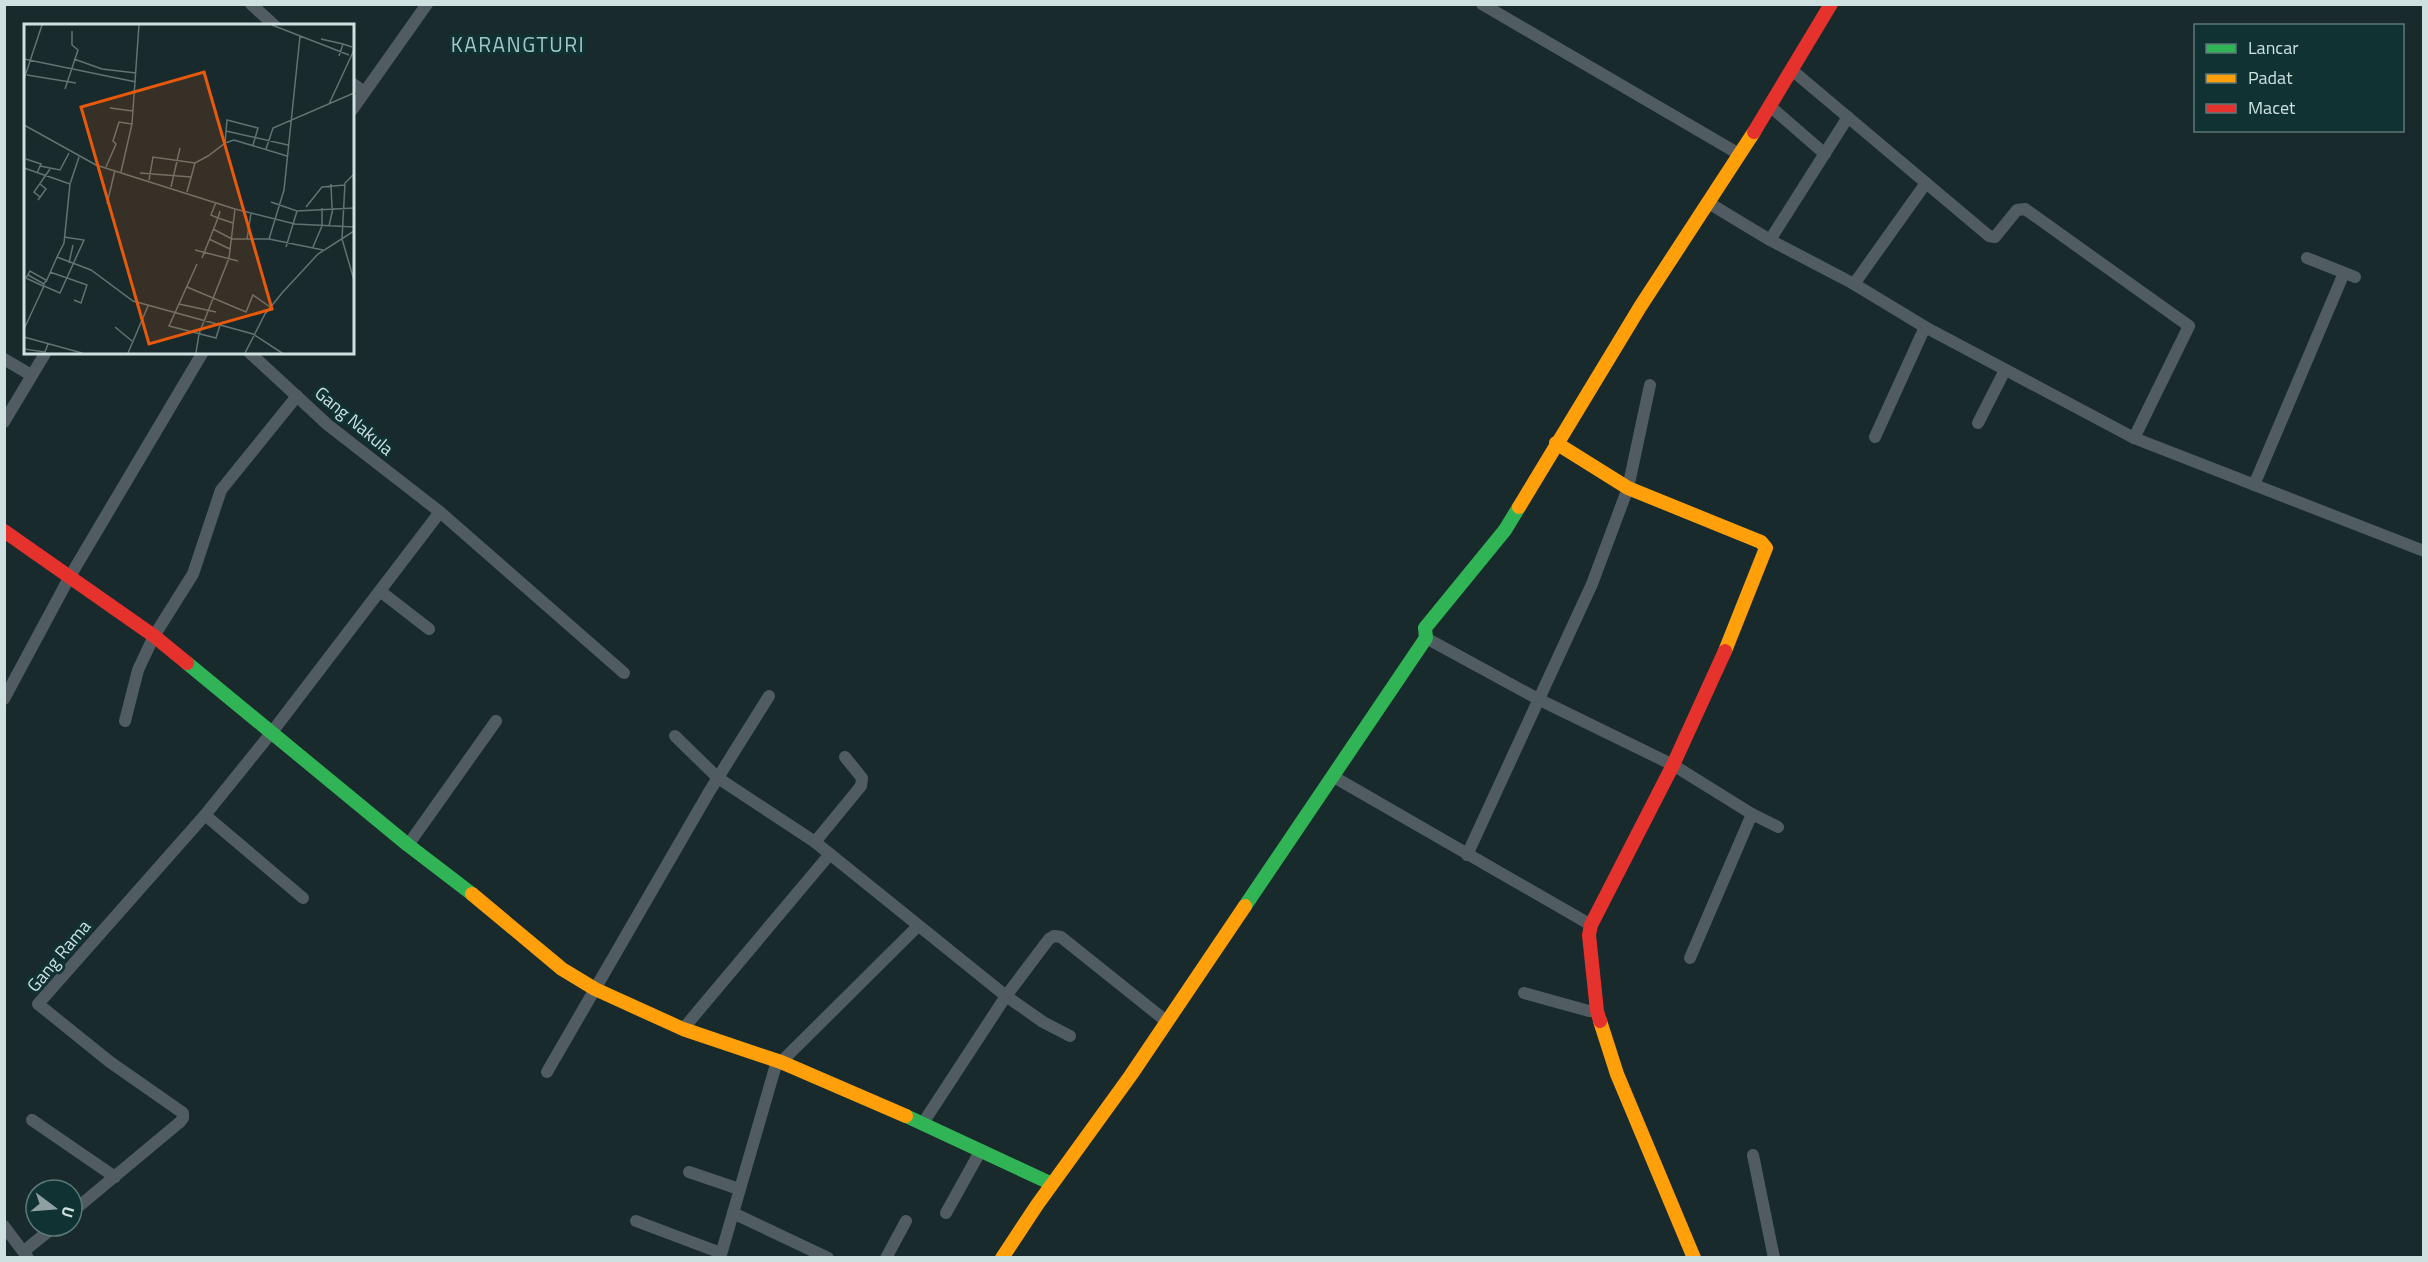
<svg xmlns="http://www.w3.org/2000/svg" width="2428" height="1262" font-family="'Titillium Web',sans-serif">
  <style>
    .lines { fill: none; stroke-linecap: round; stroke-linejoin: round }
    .street { stroke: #505c62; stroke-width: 12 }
    .fast { stroke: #30b455; stroke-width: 14 }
    .slow { stroke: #ff9f0a; stroke-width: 14 }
    .jam { stroke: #e5322d; stroke-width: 14 }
    .labels { text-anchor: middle; stroke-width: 6; stroke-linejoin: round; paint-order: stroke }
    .street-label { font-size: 18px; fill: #cee0e0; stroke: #103233 }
    .quarter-label { font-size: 21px; letter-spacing: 1.5px; fill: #a3c7c8; stroke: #103233 }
    .inset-road { fill: none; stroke: #617373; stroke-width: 1.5 }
    .view { fill: #e8590c; fill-opacity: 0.15; stroke: #e8590c; stroke-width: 3 }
    .inset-edge { fill: none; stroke: #cee0e0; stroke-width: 3 }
  </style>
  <rect width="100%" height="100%" fill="#182a2b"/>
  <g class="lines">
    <!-- street -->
    <g class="street">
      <polyline points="251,4 275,26"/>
      <polyline points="1482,4 1739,154"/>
      <polyline points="1793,71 1989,236 1995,237 2017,210 2025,209 2189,326 2134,438"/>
      <polyline points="352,83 364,92"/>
      <polyline points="1771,107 1825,154"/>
      <polyline points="352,110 427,4"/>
      <polyline points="1707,202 1770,240 1854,284 1925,327 2134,438 2424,551"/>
      <polyline points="1770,240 1848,117"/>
      <polyline points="2307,258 2355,277"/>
      <polyline points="1854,284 1926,183"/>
      <polyline points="249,352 328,425 440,512 624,673"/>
      <polyline points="4,359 31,375"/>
      <polyline points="4,422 46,352"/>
      <polyline points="1978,423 2005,370"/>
      <polyline points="1875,437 1925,327"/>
      <polyline points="2254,485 2344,273"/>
      <polyline points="380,591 429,629"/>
      <polyline points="1426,638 1538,699 1673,765 1752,814 1778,827"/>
      <polyline points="4,699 69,578 203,352"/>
      <polyline points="125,721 138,670 154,636 193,574 221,490 297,396"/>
      <polyline points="675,736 718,778 815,842 1006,996 923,1123"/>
      <polyline points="1334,777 1591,925"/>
      <polyline points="205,815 303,898"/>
      <polyline points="815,842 861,786 862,778 845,757"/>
      <polyline points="408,845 496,721"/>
      <polyline points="1467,855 1592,584 1628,488 1650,385"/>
      <polyline points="1690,958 1752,814"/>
      <polyline points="1524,993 1589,1011 1597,1011"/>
      <polyline points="683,1029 830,854"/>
      <polyline points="1070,1036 1043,1022 1006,996 1049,939 1054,936 1061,937 1166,1021"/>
      <polyline points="547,1072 709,792 769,696"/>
      <polyline points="32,1120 115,1177"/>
      <polyline points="1753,1155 1774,1258"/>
      <polyline points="689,1172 739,1189"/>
      <polyline points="72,1212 180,1122 183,1118 183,1113 110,1062 38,1004 205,815 272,732 440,512"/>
      <polyline points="733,1213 828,1258"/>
      <polyline points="946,1213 981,1150"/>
      <polyline points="636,1221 721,1253"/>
      <polyline points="4,1226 28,1258"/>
      <polyline points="24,1251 55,1226"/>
      <polyline points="720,1258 775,1068 918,926"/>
      <polyline points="886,1258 906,1221"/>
    </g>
    <!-- fast -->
    <g class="fast">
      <polyline points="187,663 408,845 472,894"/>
      <polyline points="1245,906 1426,638 1425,628 1505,530 1519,507"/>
      <polyline points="906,1116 1050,1183"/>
    </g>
    <!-- slow -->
    <g class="slow">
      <polyline points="1556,443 1628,488 1761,542 1766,548 1725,651"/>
      <polyline points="1519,507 1640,307 1754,132"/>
      <polyline points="472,894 562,969 595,989 683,1029 781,1062 906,1116"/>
      <polyline points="1600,1021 1617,1074 1694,1258"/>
      <polyline points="1002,1258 1037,1205 1131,1075 1245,906"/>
    </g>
    <!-- jam -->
    <g class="jam">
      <polyline points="1754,132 1831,4"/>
      <polyline points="4,531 154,636 187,663"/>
      <polyline points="1600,1021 1597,1011 1589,935 1591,925 1673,765 1725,651"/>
    </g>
  </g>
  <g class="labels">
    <!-- street labels -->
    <g class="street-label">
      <text transform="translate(354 421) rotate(40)" y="6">Gang Nakula</text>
      <text transform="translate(59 956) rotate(-50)" y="6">Gang Rama</text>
    </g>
    <!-- quarter labels -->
    <g class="quarter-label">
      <text x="518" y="52">KARANGTURI</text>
    </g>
  </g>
  <!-- overview -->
  <g transform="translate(24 24)">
    <rect width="330" height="330" fill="#182a2b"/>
    <path class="inset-road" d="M248 1 325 31M297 15 319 20M315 32 319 20 328 23M0 35 112 58M50 35 78 45 112 49M3 51 52 59M0 55 18 1M41 65 54 26 48 21V7M305 80 330 26M86 84 109 87M0 101 72 141 211 185 271 200 330 203M202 107 264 121M201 119 210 116 263 132M242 125 249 104 330 69M55 133 46 160 40 219 33 233 67 246 109 277 229 310 258 329M2 135 17 140 13 149M16 142 36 146 45 129M82 143 92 120 89 117 95 98 108 100M0 144 46 160M97 148 108 100 115 1M116 149 167 153M330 150 321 159 318 215 330 256M125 156 129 133 171 139 184 132 201 119 203 96 234 104 229 121M307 160 308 184M147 163 156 124M163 168 171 139M16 173 10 168 26 145M14 176 22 165 16 160M192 178 187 191 194 194 196 187M247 178 273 187 330 184M83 180 91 146M282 183 298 163 321 161M305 202 309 184M189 205 208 215H245L299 226M185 215 206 225M223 215 227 189M245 215 260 166 276 12M262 223 273 187M289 223 298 202V184M171 226 214 237M178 234 194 194 209 199M45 239 49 221M173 240 145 302 192 314 196 301M26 248 63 261 57 279 50 276M4 251 20 260M2 254 6 247 22 256 19 262M2 254 19 262M22 258 33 233M163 263 222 288 229 271 246 283M155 280 192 288M91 303 108 317M0 305 20 262 36 269 60 216 40 213M0 313 58 329M0 325 21 328 24 320M104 329 124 282M172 329 175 310 205 234 211 185M221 329 241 290 258 269 294 230 330 207"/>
    <path class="view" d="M180 48 248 285 125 320 57 83Z"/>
    <rect width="330" height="330" class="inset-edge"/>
  </g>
  <!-- border -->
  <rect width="2428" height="1262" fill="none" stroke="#cee0e0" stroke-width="12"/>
  <!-- legend -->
  <rect x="2194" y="24" width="210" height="108" fill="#103233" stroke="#5c7878" stroke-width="1.5"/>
  <rect x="2206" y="44" width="30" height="9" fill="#30b455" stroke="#5c7878" stroke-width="1.5"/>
  <text x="2248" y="54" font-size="18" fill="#cee0e0">Lancar</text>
  <rect x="2206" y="74" width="30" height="9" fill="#ff9f0a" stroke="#5c7878" stroke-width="1.5"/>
  <text x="2248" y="84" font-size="18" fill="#cee0e0">Padat</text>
  <rect x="2206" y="104" width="30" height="9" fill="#e5322d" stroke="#5c7878" stroke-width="1.5"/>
  <text x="2248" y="114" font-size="18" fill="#cee0e0">Macet</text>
  <!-- north arrow -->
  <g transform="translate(54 1208) rotate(106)"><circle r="28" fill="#103233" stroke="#5c7878" stroke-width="1.5"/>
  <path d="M0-4.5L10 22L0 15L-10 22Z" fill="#8ea0a1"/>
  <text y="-9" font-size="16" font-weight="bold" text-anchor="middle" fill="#cee0e0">U</text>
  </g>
</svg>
